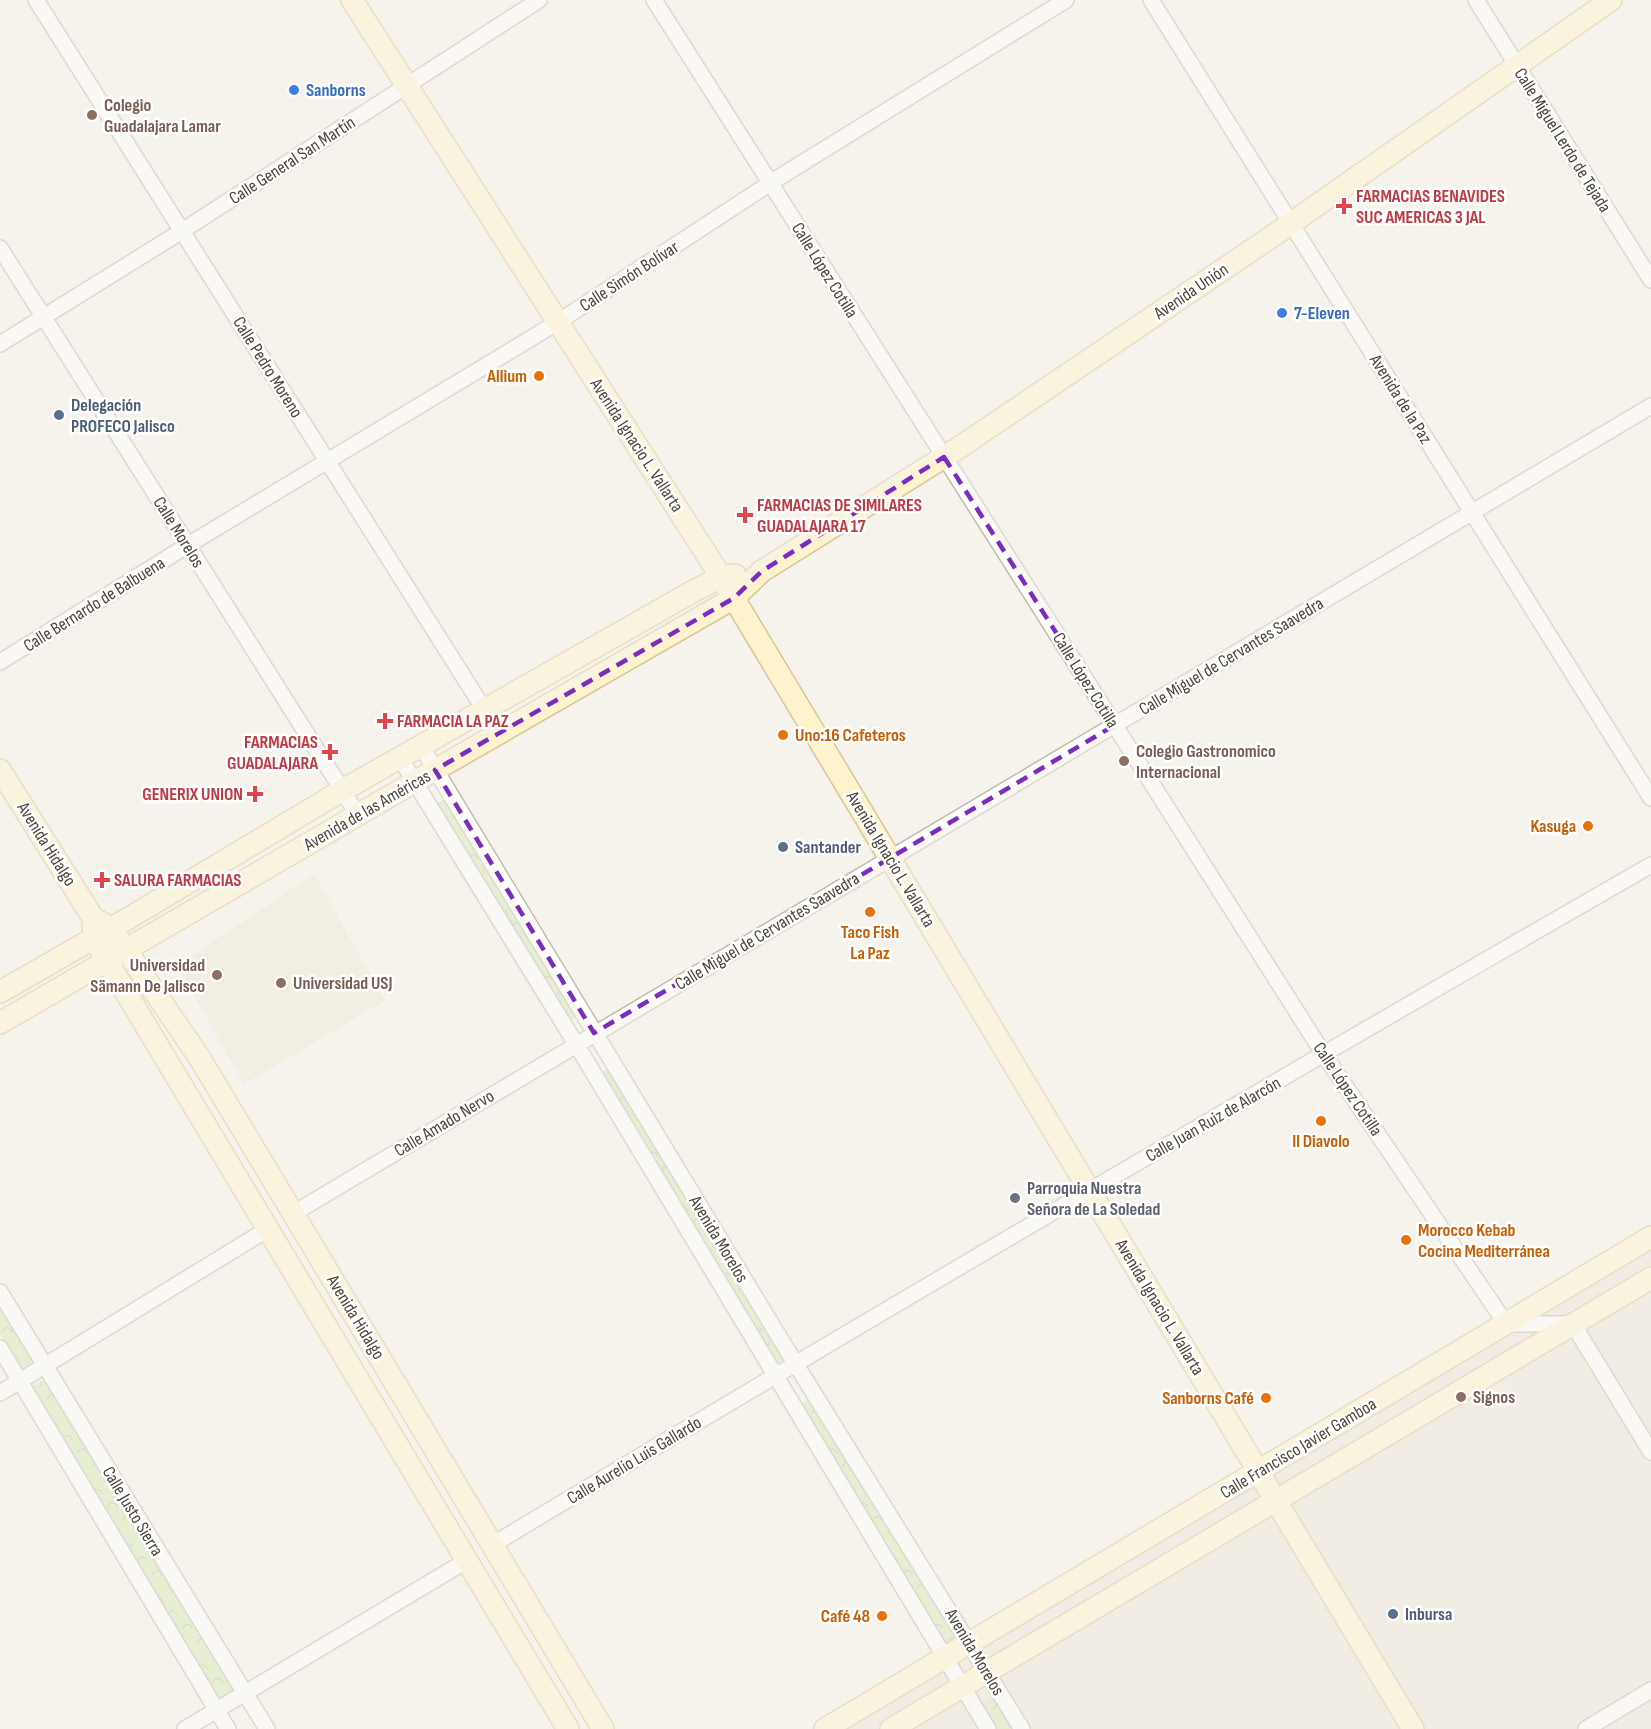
<svg xmlns="http://www.w3.org/2000/svg" width="1651" height="1729" font-family="'Sofia Sans Condensed',sans-serif">
  <style>
    .residential { fill: #eae5da }
    .education { fill: #efe8d6 }
    .park { fill: url(#park-crowns) }
    .lines { fill: none; stroke-linecap: round; stroke-linejoin: round }
    .street-casing { stroke: #c2bbae; stroke-width: 18 }
    .secondary-casing { stroke: #d6c79b; stroke-width: 24 }
    .street { stroke: #fff; stroke-width: 15 }
    .secondary { stroke: #fff3cd; stroke-width: 21 }
    .marked { fill: none; stroke: #7b2cbf; stroke-width: 4.5; stroke-dasharray: 12 8; stroke-linejoin: round }
    .shop-dot { fill: #3f7fe0; stroke: #fff; stroke-width: 2 }
    .education-dot { fill: #8d6e63; stroke: #fff; stroke-width: 2 }
    .health-dot { fill: #e0444e; stroke: #fff; stroke-width: 2 }
    .food-dot { fill: #e8710a; stroke: #fff; stroke-width: 2 }
    .service-dot { fill: #5c6f8a; stroke: #fff; stroke-width: 2 }
    .worship-dot { fill: #6b7280; stroke: #fff; stroke-width: 2 }
    .labels { text-anchor: middle; stroke-width: 5; stroke-linejoin: round; paint-order: stroke }
    .shop-label { font-size: 18px; font-weight: bold; fill: #366cbe; stroke: #fff; text-anchor: start }
    .education-label { font-size: 18px; font-weight: bold; fill: #785e54; stroke: #fff; text-anchor: start }
    .street-label { font-size: 18px; fill: #4b4439; stroke: #fff }
    .health-label { font-size: 18px; font-weight: bold; fill: #be3a42; stroke: #fff; text-anchor: start }
    .food-label { font-size: 18px; font-weight: bold; fill: #c56008; stroke: #fff; text-anchor: end }
    .service-label { font-size: 18px; font-weight: bold; fill: #4e5e75; stroke: #fff; text-anchor: start }
    .worship-label { font-size: 18px; font-weight: bold; fill: #5b616d; stroke: #fff; text-anchor: start }
  </style>
  <defs>
    <pattern id="park-crowns" width="20" height="18" patternUnits="userSpaceOnUse" patternTransform="scale(1.5)"><rect width="20" height="18" fill="#d2eab5"/><path d="M2 6a3 3 0 1 1 6 0M12 15a3 3 0 1 1 6 0" fill="none" stroke="#b6ca9c"/></pattern>
  </defs>
  <rect width="100%" height="100%" fill="#f6f3ec"/>
  <!-- residential -->
  <polygon class="residential" points="1651,1240 1651,1729 828,1729"/>
  <!-- education -->
  <polygon class="education" points="314,874 385,1001 244,1084 177,965"/>
  <!-- park -->
  <g class="park">
    <polygon points="447,798 579,1016 569,1022 437,804"/>
    <polygon points="609,1068 785,1359 776,1364 600,1074"/>
    <polygon points="0,1299 37,1359 21,1369 0,1334"/>
    <polygon points="46,1378 236,1690 216,1701 30,1388"/>
    <polygon points="812,1397 960,1641 948,1648 800,1404"/>
    <polygon points="997,1695 1017,1729 995,1729 981,1705"/>
  </g>
  <g class="lines">
    <defs>
      <g id="street">
        <polyline points="36,0 499,733"/>
        <polyline points="654,0 1323,1053 1506,1324 1573,1324 1651,1452"/>
        <polyline points="1151,0 1651,798"/>
        <polyline points="1476,0 1651,280"/>
        <polyline points="0,248 358,815"/>
        <polyline points="0,344 182,231 539,0"/>
        <polyline points="0,662 188,545 558,322 778,178 1066,0"/>
        <polyline points="421,746 795,1363 1022,1729"/>
        <polyline points="400,758 576,1044 988,1729"/>
        <polyline points="294,1213 1651,406"/>
        <polyline points="0,1292 267,1729"/>
        <polyline points="0,1348 228,1729"/>
        <polyline points="0,1393 268,1229"/>
        <path d="M492 1545C876 1314 1263 1088 1651 865"/>
        <polyline points="185,1729 466,1561"/>
        <polyline points="1586,1729 1651,1690"/>
      </g>
      <g id="secondary">
        <polyline points="352,0 721,577 1413,1729"/>
        <polyline points="0,770 93,918 94,938 107,961 568,1729"/>
        <polyline points="93,918 111,928 199,1057 603,1729"/>
        <polyline points="0,992 129,918 343,790 692,592 721,577 735,575"/>
        <polyline points="0,1023 435,770 734,598 762,571 960,447 1280,231 1611,0"/>
        <polyline points="825,1729 1651,1237"/>
        <polyline points="891,1729 1651,1278"/>
      </g>
    </defs>
    <!-- street casing -->
    <use href="#street" class="street-casing"/>
    <!-- secondary casing -->
    <use href="#secondary" class="secondary-casing"/>
    <!-- street -->
    <use href="#street" class="street"/>
    <!-- secondary -->
    <use href="#secondary" class="secondary"/>
  </g>
  <!-- marked area -->
  <path d="M0 0H1651V1729H0ZM944 457 1115 725 594 1033 435 770 734 598 762 571Z" fill="#f6f3ec" fill-opacity=".55" fill-rule="evenodd"/>
  <path class="marked" d="M944 457 1115 725 594 1033 435 770 734 598 762 571Z"/>
  <!-- markers -->
  <g class="shop-dot">
    <circle cx="294" cy="90" r="6"/>
    <circle cx="1282" cy="313" r="6"/>
  </g>
  <g class="education-dot">
    <circle cx="92" cy="115" r="6"/>
    <circle cx="1124" cy="761" r="6"/>
    <circle cx="217" cy="975" r="6"/>
    <circle cx="281" cy="983" r="6"/>
    <circle cx="1461" cy="1397" r="6"/>
  </g>
  <g class="health-dot">
    <path d="M1341 197h6v6h6v6h-6v6h-6v-6h-6v-6h6z"/>
    <path d="M742 506h6v6h6v6h-6v6h-6v-6h-6v-6h6z"/>
    <path d="M382 712h6v6h6v6h-6v6h-6v-6h-6v-6h6z"/>
    <path d="M327 743h6v6h6v6h-6v6h-6v-6h-6v-6h6z"/>
    <path d="M252 785h6v6h6v6h-6v6h-6v-6h-6v-6h6z"/>
    <path d="M99 871h6v6h6v6h-6v6h-6v-6h-6v-6h6z"/>
  </g>
  <g class="food-dot">
    <circle cx="539" cy="376" r="6"/>
    <circle cx="783" cy="735" r="6"/>
    <circle cx="1588" cy="826" r="6"/>
    <circle cx="870" cy="912" r="6"/>
    <circle cx="1321" cy="1121" r="6"/>
    <circle cx="1406" cy="1240" r="6"/>
    <circle cx="1266" cy="1398" r="6"/>
    <circle cx="882" cy="1616" r="6"/>
  </g>
  <g class="service-dot">
    <circle cx="59" cy="415" r="6"/>
    <circle cx="783" cy="847" r="6"/>
    <circle cx="1393" cy="1614" r="6"/>
  </g>
  <circle class="worship-dot" cx="1015" cy="1198" r="6"/>
  <g class="labels">
    <!-- shop labels -->
    <g class="shop-label">
      <text x="306" y="96">Sanborns</text>
      <text x="1294" y="319">7-Eleven</text>
    </g>
    <!-- education labels -->
    <g class="education-label">
      <text x="104" y="111">Colegio<tspan x="104" dy="21">Guadalajara Lamar</tspan></text>
      <text x="1136" y="757">Colegio Gastronomico<tspan x="1136" dy="21">Internacional</tspan></text>
      <text x="205" y="971" text-anchor="end">Universidad<tspan x="205" dy="21">Sämann De Jalisco</tspan></text>
      <text x="293" y="989">Universidad USJ</text>
      <text x="1473" y="1403">Signos</text>
    </g>
    <!-- street labels -->
    <g class="street-label">
      <text transform="translate(1563 140) rotate(58)" y="6">Calle Miguel Lerdo de Tejada</text>
      <text transform="translate(292 160) rotate(-33)" y="6">Calle General San Martín</text>
      <text transform="translate(825 270) rotate(58)" y="6">Calle López Cotilla</text>
      <text transform="translate(629 276) rotate(-33)" y="6">Calle Simón Bolívar</text>
      <text transform="translate(1191 291) rotate(-34)" y="6">Avenida Unión</text>
      <text transform="translate(268 367) rotate(58)" y="6">Calle Pedro Moreno</text>
      <text transform="translate(1401 399) rotate(58)" y="6">Avenida de la Paz</text>
      <text transform="translate(637 445) rotate(57)" y="6">Avenida Ignacio L. Vallarta</text>
      <text transform="translate(179 532) rotate(58)" y="6">Calle Morelos</text>
      <text transform="translate(94 604) rotate(-32)" y="6">Calle Bernardo de Balbuena</text>
      <text transform="translate(1231 656) rotate(-31)" y="6">Calle Miguel de Cervantes Saavedra</text>
      <text transform="translate(1086 680) rotate(58)" y="6">Calle López Cotilla</text>
      <text transform="translate(367 810) rotate(-30)" y="6">Avenida de las Américas</text>
      <text transform="translate(47 844) rotate(58)" y="6">Avenida Hidalgo</text>
      <text transform="translate(891 859) rotate(59)" y="6">Avenida Ignacio L. Vallarta</text>
      <text transform="translate(767 931) rotate(-31)" y="6">Calle Miguel de Cervantes Saavedra</text>
      <text transform="translate(1348 1089) rotate(56)" y="6">Calle López Cotilla</text>
      <text transform="translate(1213 1119) rotate(-30)" y="6">Calle Juan Ruiz de Alarcón</text>
      <text transform="translate(444 1123) rotate(-31)" y="6">Calle Amado Nervo</text>
      <text transform="translate(719 1239) rotate(59)" y="6">Avenida Morelos</text>
      <text transform="translate(1160 1307) rotate(59)" y="6">Avenida Ignacio L. Vallarta</text>
      <text transform="translate(356 1317) rotate(59)" y="6">Avenida Hidalgo</text>
      <text transform="translate(1298 1448) rotate(-31)" y="6">Calle Francisco Javier Gamboa</text>
      <text transform="translate(634 1460) rotate(-31)" y="6">Calle Aurelio Luis Gallardo</text>
      <text transform="translate(133 1511) rotate(59)" y="6">Calle Justo Sierra</text>
      <text transform="translate(975 1652) rotate(59)" y="6">Avenida Morelos</text>
    </g>
    <!-- health labels -->
    <g class="health-label">
      <text x="1356" y="202">FARMACIAS BENAVIDES<tspan x="1356" dy="21">SUC AMERICAS 3 JAL</tspan></text>
      <text x="757" y="511">FARMACIAS DE SIMILARES<tspan x="757" dy="21">GUADALAJARA 17</tspan></text>
      <text x="397" y="727">FARMACIA LA PAZ</text>
      <text x="318" y="748" text-anchor="end">FARMACIAS<tspan x="318" dy="21">GUADALAJARA</tspan></text>
      <text x="243" y="800" text-anchor="end">GENERIX UNION</text>
      <text x="114" y="886">SALURA FARMACIAS</text>
    </g>
    <!-- food labels -->
    <g class="food-label">
      <text x="527" y="382">Allium</text>
      <text x="795" y="741" text-anchor="start">Uno:16 Cafeteros</text>
      <text x="1576" y="832">Kasuga</text>
      <text x="870" y="938" text-anchor="middle">Taco Fish<tspan x="870" dy="21">La Paz</tspan></text>
      <text x="1321" y="1147" text-anchor="middle">Il Diavolo</text>
      <text x="1418" y="1236" text-anchor="start">Morocco Kebab<tspan x="1418" dy="21">Cocina Mediterránea</tspan></text>
      <text x="1254" y="1404">Sanborns Café</text>
      <text x="870" y="1622">Café 48</text>
    </g>
    <!-- service labels -->
    <g class="service-label">
      <text x="71" y="411">Delegación<tspan x="71" dy="21">PROFECO Jalisco</tspan></text>
      <text x="795" y="853">Santander</text>
      <text x="1405" y="1620">Inbursa</text>
    </g>
    <!-- worship labels -->
    <g class="worship-label">
      <text x="1027" y="1194">Parroquia Nuestra<tspan x="1027" dy="21">Señora de La Soledad</tspan></text>
    </g>
  </g>
</svg>
